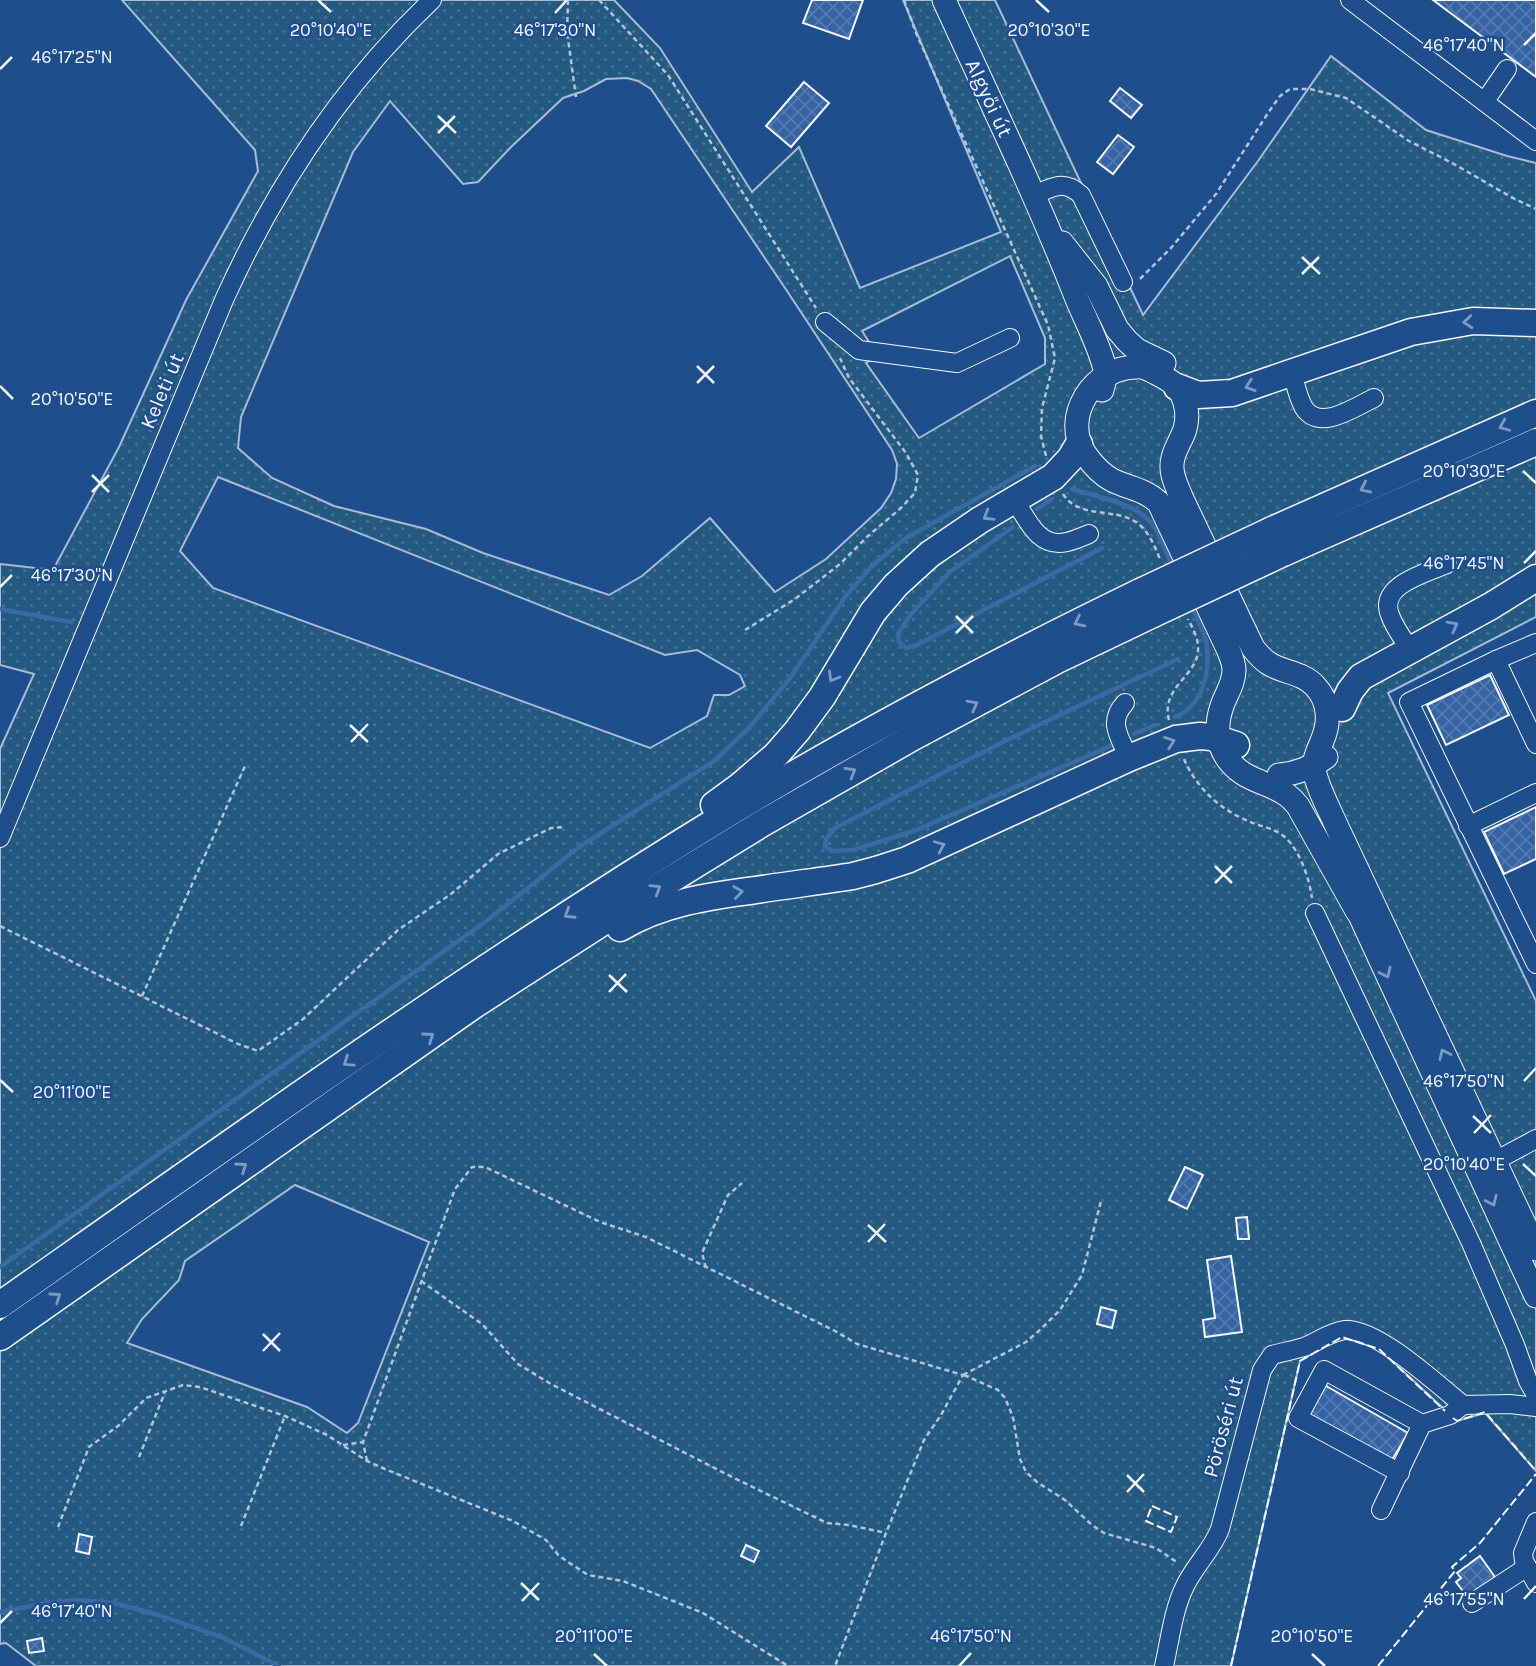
<svg xmlns="http://www.w3.org/2000/svg" width="1536" height="1666" font-family="Karla,sans-serif">
  <style>
    .grass { fill: url(#grass-dots); stroke: #a8bbd7; stroke-width: 2; fill-rule: evenodd }
    .lines { fill: none; stroke-linecap: round; stroke-linejoin: round }
    .stream { stroke: #3b69a3; stroke-width: 4.5 }
    .building { fill: url(#building-cross-hatch); stroke: #f2f6ff; stroke-width: 2 }
    .minor-casing { stroke: #f2f6ff; stroke-width: 20 }
    .major-casing { stroke: #f2f6ff; stroke-width: 25 }
    .highway-casing { stroke: #f2f6ff; stroke-width: 29 }
    .path { stroke: #b3c4dc; stroke-width: 2.5; stroke-dasharray: 5 3.5; stroke-linecap: butt }
    .minor { stroke: #1f4e8c; stroke-width: 18 }
    .major { stroke: #1f4e8c; stroke-width: 23 }
    .highway { stroke: #1f4e8c; stroke-width: 26 }
    .highway-bridge-casing { stroke: #f2f6ff; stroke-width: 29; stroke-linecap: butt }
    .highway-bridge { stroke: #1f4e8c; stroke-width: 26 }
    .fence { stroke: #f2f6ff; stroke-width: 2; stroke-dasharray: 9 3.5; stroke-linecap: butt }
    .oneway { stroke: #7e9ac0 }
    .ticks { fill: none; stroke: #f2f6ff; stroke-width: 2.5 }
    .labels { text-anchor: middle; stroke-width: 5; stroke-linejoin: round; paint-order: stroke }
    .street-label { font-size: 21px; fill: #f2f6ff; stroke: #1f4e8c }
    .ticks-label { font-size: 18px; text-anchor: middle; fill: #f2f6ff; stroke: #1f4e8c; stroke-width: 5; stroke-linejoin: round; paint-order: stroke }
  </style>
  <defs>
    <pattern id="grass-dots" width="8" height="8" patternUnits="userSpaceOnUse" patternTransform="scale(1.75)"><rect width="8" height="8" fill="#245a82"/><path d="M2 2h.1M6 6h.1" fill="none" stroke="#447295" stroke-width="1.8" stroke-linecap="round"/></pattern>
    <pattern id="building-cross-hatch" width="8" height="8" patternUnits="userSpaceOnUse" patternTransform="scale(1.75)"><rect width="8" height="8" fill="#3563a3"/><path d="M0 0l8 8M0 8l8-8" fill="none" stroke="#537ab1"/></pattern>
  </defs>
  <rect width="100%" height="100%" fill="#1f4e8c"/>
  <!-- grass -->
  <path class="grass" d="M122 0H614L660 48 752 192 799 147 860 288 1001 232 903 0H995L1143 315 1258 161 1331 56 1426 130 1507 156 1536 163V617L1388 693 1536 1001V1471L1485 1413 1457 1421 1379 1349 1342 1337 1300 1361 1231 1666H36L6 1643 0 1644V749L34 674 0 665V564L53 570 119 447 186 300 258 171 255 150ZM627 78 638 81 651 89 785 288 892 450 897 464 896 479 891 493 881 508 826 559 775 592 710 518 642 576 609 595 483 553 426 529 334 506 272 478 238 448 241 417 353 152 390 101 463 184 478 182 511 147 563 98 584 91 606 79ZM1010 256 1045 338V364L919 438 866 363 878 356 862 331ZM218 477 665 655 697 650 740 675 745 686 729 695H714L707 716 650 748 213 588 180 551ZM295 1185 429 1242 358 1423 347 1433 307 1407 127 1343 142 1319 179 1280 185 1261Z"/>
  <g class="lines">
    <!-- stream -->
    <g class="stream">
      <path d="M1072 489C1099 498 1141 503 1156 530 1162 541 1167 554 1172 566"/>
      <polyline points="1037,509 1052,499"/>
      <polyline points="1013,527 951,571 911,614 898,634 899,642 906,648 917,645 1102,548"/>
      <polyline points="0,609 71,622"/>
      <path d="M1175 717C1202 706 1210 674 1207 647 1206 633 1196 618 1191 605"/>
      <polyline points="1134,734 1155,725"/>
      <polyline points="1113,745 914,831 853,850 832,851 825,847 826,839 835,828 1007,740 1178,659"/>
      <polyline points="0,1267 489,919 579,847 714,761 749,728 790,678 845,597 873,565 906,538 1035,466"/>
      <polyline points="0,1612 47,1603 78,1600 113,1603 159,1615 224,1638 279,1666"/>
    </g>
  </g>
  <!-- building -->
  <g class="building">
    <polygon points="812,0 863,0 849,39 803,23"/>
    <polygon points="1433,0 1536,0 1536,77"/>
    <polygon points="804,82 829,103 791,147 766,126"/>
    <polygon points="1120,88 1142,105 1131,118 1110,101"/>
    <polygon points="1118,135 1134,147 1113,174 1097,162"/>
    <polygon points="1490,675 1509,715 1446,745 1427,705"/>
    <polygon points="1536,807 1536,859 1504,874 1484,832"/>
    <polygon points="1185,1167 1203,1175 1187,1209 1169,1200"/>
    <polygon points="1247,1217 1249,1239 1238,1239 1236,1218"/>
    <polygon points="1231,1256 1242,1332 1205,1337 1203,1320 1215,1318 1207,1260"/>
    <polygon points="1101,1307 1116,1311 1112,1328 1097,1324"/>
    <polygon points="1321,1383 1408,1433 1392,1460 1304,1413"/>
    <polygon points="79,1534 92,1537 89,1554 76,1551"/>
    <polygon points="746,1545 759,1551 754,1562 741,1556"/>
    <polygon points="1480,1556 1495,1577 1468,1598 1456,1582 1461,1578 1457,1573"/>
    <polygon points="42,1638 44,1651 29,1653 27,1641"/>
  </g>
  <g class="lines">
    <defs>
      <g id="minor">
        <polyline points="1350,0 1536,141"/>
        <polyline points="1485,101 1507,69"/>
        <path d="M1034 195C1053 187 1064 179 1081 195L1123 282"/>
        <polyline points="825,322 859,350 957,363 1010,338"/>
        <path d="M1292 372C1295 383 1298 398 1304 408 1320 432 1355 407 1374 398"/>
        <path d="M1015 500C1027 520 1039 549 1067 542 1075 540 1082 537 1089 534"/>
        <polyline points="1536,643 1496,660 1409,702 1536,964"/>
        <path d="M1409 649C1403 638 1394 627 1390 615 1378 585 1426 573 1447 564"/>
        <polyline points="1496,660 1536,744"/>
        <path d="M1125 703C1107 722 1120 738 1129 758"/>
        <polyline points="1468,826 1536,793"/>
        <path d="M0 838 224 300C275 187 342 85 432 0"/>
        <polyline points="1315,913 1471,1243 1515,1345 1528,1381 1536,1395"/>
        <polyline points="1495,1161 1536,1139"/>
        <polyline points="1400,1473 1298,1418 1324,1370 1422,1424"/>
        <polyline points="1381,1510 1422,1424 1450,1415 1463,1405"/>
        <polyline points="1536,1522 1523,1553 1524,1561 1536,1583"/>
        <polyline points="1472,1603 1527,1567"/>
        <path d="M1164 1666C1170 1640 1173 1610 1185 1586 1195 1565 1212 1550 1220 1529L1262 1370 1272 1355C1283 1352 1294 1350 1304 1347 1318 1342 1329 1332 1345 1330 1376 1327 1438 1385 1463 1405L1510 1404 1536 1407"/>
      </g>
      <g id="major">
        <path d="M944 0C988 96 1034 191 1073 289 1083 316 1098 341 1105 369 1106 376 1104 383 1102 390"/>
        <polyline points="1062,243 1096,286 1117,329 1127,341 1137,350 1164,363"/>
        <path d="M1279 775C1297 774 1312 767 1326 757"/>
        <polyline points="1351,896 1536,1296"/>
        <path d="M1357 911 1298 806C1295 802 1291 798 1287 795 1269 782 1246 781 1231 763 1217 747 1215 726 1222 706 1226 694 1234 684 1234 670 1234 663 1231 656 1228 649L1159 503C1145 489 1128 488 1112 480 1101 474 1092 464 1085 454 1061 417 1093 367 1136 367 1143 366 1150 370 1156 373 1164 377 1172 381 1178 388 1186 399 1189 415 1185 429 1182 439 1175 448 1173 458 1169 473 1177 486 1182 499L1253 648C1257 653 1262 659 1268 663 1283 673 1302 672 1315 686 1330 702 1330 723 1322 741 1319 749 1314 758 1314 767 1314 781 1331 813 1337 827L1536 1249"/>
      </g>
      <g id="highway">
        <polyline points="1177,387 1198,395 1232,393 1411,332 1473,321 1536,323"/>
        <polyline points="1272,530 1536,413"/>
        <polyline points="1283,553 1536,442"/>
        <polyline points="1342,708 1350,691 1361,677 1491,606 1536,578"/>
        <polyline points="714,805 740,786 776,755 797,731 822,697 873,612 896,585 930,554 980,520 1053,477 1070,459 1079,444"/>
        <path d="M620 928C661 903 709 896 756 890 788 885 821 881 853 876L876 870 907 860 1129 758 1176 739 1200 736 1211 737 1236 745"/>
        <path d="M0 1305C240 1136 478 966 729 813 862 732 1000 660 1140 592"/>
        <polyline points="0,1337 474,1005 626,907 761,824 913,737 1057,660 1151,615"/>
      </g>
    </defs>
    <!-- minor casing -->
    <use href="#minor" class="minor-casing"/>
    <!-- major casing -->
    <use href="#major" class="major-casing"/>
    <!-- highway casing -->
    <use href="#highway" class="highway-casing"/>
    <!-- path -->
    <g class="path">
      <polyline points="568,0 567,32 576,97"/>
      <polyline points="599,0 668,75 816,308"/>
      <polyline points="904,0 916,33 1048,325 1055,358 1042,408 1041,436 1046,456"/>
      <polyline points="1140,279 1171,248 1216,194 1268,113 1280,96 1290,89 1310,89 1346,98 1409,141 1454,164 1511,197 1536,209"/>
      <path d="M1063 494C1080 521 1118 505 1141 526 1150 535 1155 547 1160 559"/>
      <polyline points="745,630 795,599 840,564 868,536 901,508 915,493 918,475 906,453 849,378 840,358"/>
      <path d="M1169 720C1160 685 1201 676 1198 645 1197 636 1192 627 1188 619"/>
      <path d="M1184 759C1196 787 1219 809 1248 821 1261 827 1276 828 1287 839 1301 854 1309 878 1312 898"/>
      <polyline points="0,926 238,1044 258,1051 303,1019 398,930 451,894 498,854 551,828 564,827"/>
      <polyline points="142,996 245,766"/>
      <polyline points="706,1268 702,1253 728,1195 742,1183"/>
      <polyline points="421,1281 482,1324 518,1364 551,1384 734,1478 827,1523 849,1525 886,1533"/>
      <polyline points="963,1375 1026,1342 1041,1329 1060,1310 1082,1275 1101,1201"/>
      <polyline points="964,1375 998,1390 1005,1398 1013,1417 1020,1459 1026,1472 1037,1482 1065,1500 1092,1525 1104,1533 1156,1548 1178,1563"/>
      <polyline points="343,1445 363,1442"/>
      <polyline points="139,1457 165,1392"/>
      <polyline points="367,1461 363,1442 455,1189 472,1167 485,1167 600,1222 646,1237 835,1331 857,1344 963,1375 941,1415 924,1440 886,1533 835,1666"/>
      <polyline points="241,1526 285,1416"/>
      <polyline points="58,1527 89,1447 118,1426 146,1398 183,1385 200,1387 285,1416 327,1435 367,1461 385,1469 513,1521 546,1540 559,1556 588,1575 623,1581 703,1613 788,1666"/>
    </g>
    <!-- minor -->
    <use href="#minor" class="minor"/>
    <!-- major -->
    <use href="#major" class="major"/>
    <!-- highway -->
    <use href="#highway" class="highway"/>
    <defs>
      <g id="highway-bridge">
        <polyline points="1140,592 1272,530"/>
        <polyline points="1151,615 1283,553"/>
      </g>
    </defs>
    <!-- highway-bridge casing -->
    <use href="#highway-bridge" class="highway-bridge-casing"/>
    <!-- highway-bridge -->
    <use href="#highway-bridge" class="highway-bridge"/>
    <!-- fence -->
    <g class="fence">
      <polyline points="1453,1418 1457,1421 1485,1412 1536,1471"/>
      <polygon points="1152,1506 1177,1517 1171,1532 1146,1521"/>
      <polyline points="1231,1666 1300,1361 1342,1337 1379,1349 1445,1411"/>
      <polyline points="1378,1666 1455,1571 1452,1567 1480,1543 1536,1474"/>
    </g>
  </g>
  <!-- one-way arrows -->
  <defs><path id="oneway-chevron" d="M-2-3.5L2.5 0L-2 3.5" fill="none" stroke-width="1.6" stroke-linecap="round" stroke-linejoin="round" transform="scale(1.75)"/></defs>
  <g class="oneway">
    <use href="#oneway-chevron" transform="translate(1468 322) rotate(175)"/>
    <use href="#oneway-chevron" transform="translate(1250 386) rotate(161)"/>
    <use href="#oneway-chevron" transform="translate(1504 426) rotate(157)"/>
    <use href="#oneway-chevron" transform="translate(1365 488) rotate(156)"/>
    <use href="#oneway-chevron" transform="translate(988 516) rotate(149)"/>
    <use href="#oneway-chevron" transform="translate(1079 622) rotate(154)"/>
    <use href="#oneway-chevron" transform="translate(1453 626) rotate(-28)"/>
    <use href="#oneway-chevron" transform="translate(833 677) rotate(120)"/>
    <use href="#oneway-chevron" transform="translate(973 705) rotate(-28)"/>
    <use href="#oneway-chevron" transform="translate(1170 742) rotate(-19)"/>
    <use href="#oneway-chevron" transform="translate(851 772) rotate(-30)"/>
    <use href="#oneway-chevron" transform="translate(940 846) rotate(-23)"/>
    <use href="#oneway-chevron" transform="translate(656 889) rotate(-32)"/>
    <use href="#oneway-chevron" transform="translate(738 892) rotate(-8)"/>
    <use href="#oneway-chevron" transform="translate(569 914) rotate(147)"/>
    <use href="#oneway-chevron" transform="translate(1386 973) rotate(65)"/>
    <use href="#oneway-chevron" transform="translate(429 1037) rotate(-35)"/>
    <use href="#oneway-chevron" transform="translate(1444 1054) rotate(-115)"/>
    <use href="#oneway-chevron" transform="translate(348 1062) rotate(146)"/>
    <use href="#oneway-chevron" transform="translate(242 1167) rotate(-35)"/>
    <use href="#oneway-chevron" transform="translate(1492 1201) rotate(65)"/>
    <use href="#oneway-chevron" transform="translate(56 1297) rotate(-35)"/>
  </g>
  <!-- ticks -->
  <path class="ticks" d="M318 0 331 12M1036 0 1049 12M555 13 567 0M1524 45 1536 33M0 69 12 57M438 116 456 133M438 133 455 116M1302 257 1320 274M1302 274 1319 257M697 366 714 383M697 383 714 366M0 386 13 399M1523 471 1536 483M92 475 109 492M92 492 109 475M1524 563 1536 551M0 587 12 575M956 616 973 633M956 633 973 616M350 725 368 742M351 742 368 724M1215 866 1232 883M1215 883 1232 866M609 975 627 992M609 992 626 974M0 1080 13 1092M1524 1081 1536 1068M1473 1116 1491 1133M1474 1133 1491 1115M1523 1164 1536 1176M868 1225 886 1242M868 1242 885 1224M263 1334 280 1351M263 1351 280 1333M1127 1475 1144 1492M1127 1492 1144 1474M521 1583 539 1600M1524 1599 1536 1586M522 1601 539 1583M0 1623 12 1611M594 1654 607 1666M1312 1654 1325 1666M959 1666 971 1653"/>
  <g class="labels">
    <!-- street labels -->
    <g class="street-label">
      <text transform="translate(989 98) rotate(65)" y="7">Algyői út</text>
      <text transform="translate(162 391) rotate(-67)" y="7">Keleti út</text>
      <text transform="translate(1223 1427) rotate(-75)" y="7">Pöröséri út</text>
    </g>
  </g>
  <g class="ticks-label">
    <text x="1049" y="36">20°10'30"E</text>
    <text x="331" y="36">20°10'40"E</text>
    <text x="555" y="36">46°17'30"N</text>
    <text x="1464" y="51">46°17'40"N</text>
    <text x="72" y="63">46°17'25"N</text>
    <text x="72" y="405">20°10'50"E</text>
    <text x="1464" y="477">20°10'30"E</text>
    <text x="1464" y="569">46°17'45"N</text>
    <text x="72" y="581">46°17'30"N</text>
    <text x="1464" y="1087">46°17'50"N</text>
    <text x="72" y="1098">20°11'00"E</text>
    <text x="1464" y="1170">20°10'40"E</text>
    <text x="1464" y="1605">46°17'55"N</text>
    <text x="72" y="1617">46°17'40"N</text>
    <text x="971" y="1642">46°17'50"N</text>
    <text x="594" y="1642">20°11'00"E</text>
    <text x="1312" y="1642">20°10'50"E</text>
  </g>
</svg>
